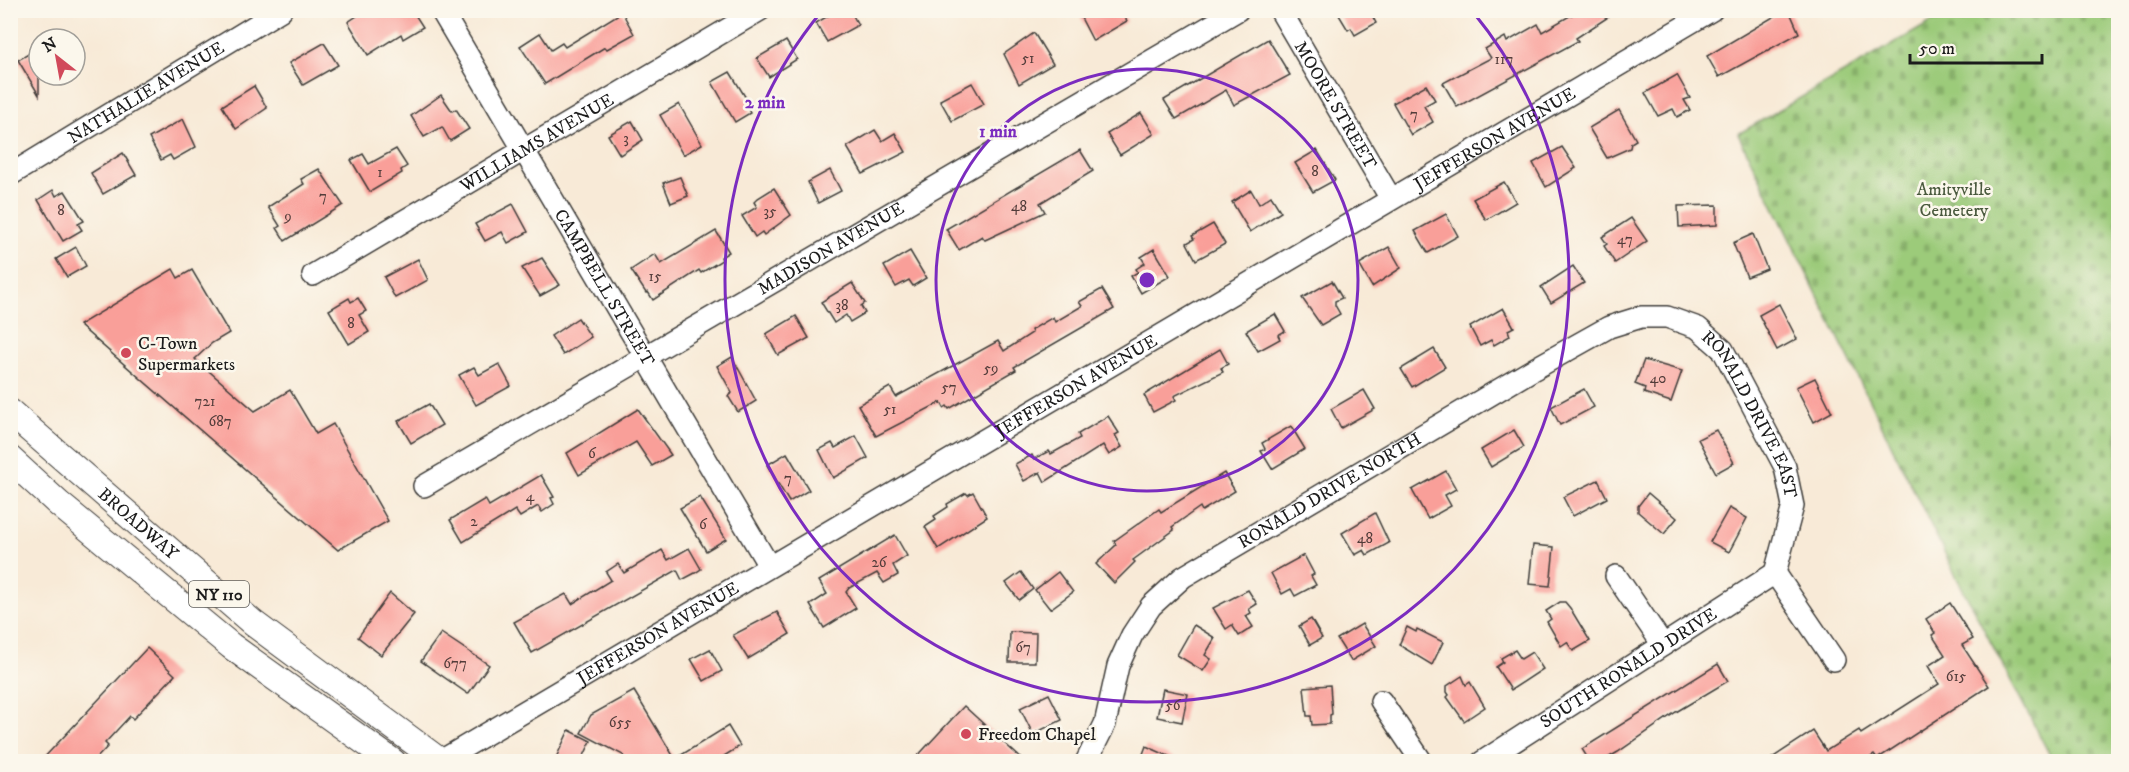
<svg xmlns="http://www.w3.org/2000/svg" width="2129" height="772" font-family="'IM FELL DW Pica',serif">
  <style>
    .cemetery { fill: url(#cemetery-stones); stroke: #5c744b; stroke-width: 1.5 }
    .building { fill: #f99f99 }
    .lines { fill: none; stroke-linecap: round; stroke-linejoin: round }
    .minor-casing { stroke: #3d3b38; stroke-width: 24 }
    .major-casing { stroke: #3d3b38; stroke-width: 28 }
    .minor { stroke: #fff; stroke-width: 21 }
    .major { stroke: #fff; stroke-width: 26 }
    .ring { fill: none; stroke: #7b2cbf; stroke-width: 3 }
    .poi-dot { fill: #d1495b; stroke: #fbf7ec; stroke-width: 2 }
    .labels { text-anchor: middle; stroke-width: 5; stroke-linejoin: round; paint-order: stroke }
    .number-label { font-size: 15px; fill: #533d3b }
    .shield { fill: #fbf7ec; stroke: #5f5e5a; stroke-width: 1.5 }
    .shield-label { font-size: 16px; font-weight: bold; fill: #1c1c1c }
    .street-label { font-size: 18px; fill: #1c1c1c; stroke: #fbf7ec }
    .park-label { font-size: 18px; fill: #49593d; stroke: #fbf7ec }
    .poi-label { font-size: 18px; fill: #1c1c1c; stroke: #fbf7ec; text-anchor: start }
    .centre { fill: #7b2cbf; stroke: #fbf7ec; stroke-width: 3 }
    .ring-label { font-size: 18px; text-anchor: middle; font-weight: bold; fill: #7b2cbf; stroke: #fbf7ec; stroke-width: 5; stroke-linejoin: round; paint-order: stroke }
  </style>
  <defs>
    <pattern id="cemetery-stones" width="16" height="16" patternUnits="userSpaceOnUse" patternTransform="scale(1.5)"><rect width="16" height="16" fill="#9ccb7a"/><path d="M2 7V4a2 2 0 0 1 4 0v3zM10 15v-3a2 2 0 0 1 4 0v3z" fill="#86ae69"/></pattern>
  </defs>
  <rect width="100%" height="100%" fill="#fbf7ec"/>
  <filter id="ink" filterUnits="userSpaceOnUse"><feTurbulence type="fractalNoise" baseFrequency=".0167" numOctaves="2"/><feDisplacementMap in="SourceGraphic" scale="12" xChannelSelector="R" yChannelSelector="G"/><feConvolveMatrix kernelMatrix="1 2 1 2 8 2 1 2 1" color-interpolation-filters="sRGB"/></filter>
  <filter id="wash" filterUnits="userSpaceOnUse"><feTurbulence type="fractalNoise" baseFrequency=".008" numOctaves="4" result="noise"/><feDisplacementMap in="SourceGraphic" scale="24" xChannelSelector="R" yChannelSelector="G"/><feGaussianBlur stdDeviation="1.35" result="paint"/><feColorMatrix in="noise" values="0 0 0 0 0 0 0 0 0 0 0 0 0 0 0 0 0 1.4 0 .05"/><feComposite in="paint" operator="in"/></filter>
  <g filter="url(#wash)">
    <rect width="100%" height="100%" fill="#f8ead7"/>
    <!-- cemetery -->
    <polygon class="cemetery" points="1950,11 2118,11 2118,761 2053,761 1957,578 1738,134"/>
    <g id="blocks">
      <!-- building -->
      <g class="building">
        <polygon points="366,10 412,10 423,27 403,39 401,34 368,55 348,22"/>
        <polygon points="838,10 850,10 858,25 827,42 816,23"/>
        <polygon points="1077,10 1121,10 1127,21 1093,41"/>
        <polygon points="1336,10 1369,10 1376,23 1355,35 1351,28 1348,30"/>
        <polygon points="1580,10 1619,10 1576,38 1578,41 1457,107 1443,83 1491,58 1485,49 1505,37 1507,42 1538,24 1542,32"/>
        <polygon points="1785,10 1789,10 1799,33 1719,77 1707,56"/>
        <polygon points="622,12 634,34 607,49 605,47 545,84 520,46 540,33 551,50 562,43 565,47"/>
        <polygon points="1034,33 1053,64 1019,84 1004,54"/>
        <polygon points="1268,39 1290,75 1234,105 1226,90 1176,119 1164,100"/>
        <polygon points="786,41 797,59 769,77 757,58"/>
        <polygon points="324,43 338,65 303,85 289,63"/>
        <polygon points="39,48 39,95 18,60"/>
        <polygon points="730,72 749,103 746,105 750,113 735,122 712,82"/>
        <polygon points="1677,75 1690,98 1684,100 1690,110 1677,117 1673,109 1658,116 1645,93"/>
        <polygon points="972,83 984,104 952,121 940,100"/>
        <polygon points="1426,85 1435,100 1424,106 1433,122 1411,135 1393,103"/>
        <polygon points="254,86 267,108 236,129 222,106"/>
        <polygon points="441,95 452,111 456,109 469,129 450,141 442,127 424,137 411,116"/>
        <polygon points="679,104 702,144 683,155 660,115"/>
        <polygon points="1619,110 1636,140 1631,143 1630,148 1607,158 1589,128"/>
        <polygon points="1141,113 1154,134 1120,155 1107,134"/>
        <polygon points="183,119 196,147 173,160 170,155 161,160 149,138"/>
        <polygon points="632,121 643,140 620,155 608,135"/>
        <polygon points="875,130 882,141 895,133 906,152 863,174 847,147"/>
        <polygon points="1562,147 1576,168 1546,187 1533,163"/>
        <polygon points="396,149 407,166 401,170 402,173 370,192 351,160 363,154 369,164"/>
        <polygon points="1080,150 1093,171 1040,203 1045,212 985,240 982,236 959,250 946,229"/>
        <polygon points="1317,150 1335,180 1313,192 1295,163"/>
        <polygon points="123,153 136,175 103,194 91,173"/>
        <polygon points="319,169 343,205 285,241 277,228 280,226 268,207 304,184 301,179"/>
        <polygon points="830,170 841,191 818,203 808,182"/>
        <polygon points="680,177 688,196 671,203 663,183"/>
        <polygon points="1504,182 1516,202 1486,220 1473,199"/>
        <polygon points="774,188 791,215 764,235 762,232 755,237 742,216 757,207 754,202 758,198"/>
        <polygon points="53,190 56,196 65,191 84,221 78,224 82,230 63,241 38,200"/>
        <polygon points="1251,190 1259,204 1271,196 1281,212 1250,232 1232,202"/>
        <polygon points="513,204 528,232 508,243 502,232 485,241 475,224"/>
        <polygon points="1717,205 1717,225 1679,227 1678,206"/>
        <polygon points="1446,214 1458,236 1428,253 1415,231"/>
        <polygon points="1631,218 1647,241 1615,263 1604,246 1607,244 1602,237"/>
        <polygon points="1213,224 1225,244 1196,260 1187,243 1194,239 1192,236"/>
        <polygon points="716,231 729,252 721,257 722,260 701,273 699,270 653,300 648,292 646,293 631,270 655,254 661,264"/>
        <polygon points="1753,234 1767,269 1747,277 1733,243"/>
        <polygon points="76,247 86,266 67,277 56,259"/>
        <polygon points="1389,247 1401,268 1372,287 1359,264"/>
        <polygon points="1154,249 1170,276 1141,293 1131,276 1138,272 1136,269 1145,263 1141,257"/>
        <polygon points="910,251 926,278 913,286 909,280 896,287 884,266"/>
        <polygon points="542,258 560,285 540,296 522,268"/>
        <polygon points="418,259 428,280 395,298 384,277"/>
        <polygon points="1573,266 1584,283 1551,303 1541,287"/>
        <polygon points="173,269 178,278 192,270 229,333 212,343 195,359 255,411 290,390 316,434 333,424 388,521 338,550 79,325"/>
        <polygon points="1332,281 1342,298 1335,301 1335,305 1340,314 1321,325 1302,298"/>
        <polygon points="852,283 865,303 861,306 865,313 850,322 846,315 834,323 821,302"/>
        <polygon points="1102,289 1114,309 1014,367 1016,370 949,409 947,406 944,408 941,402 876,436 858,405 890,387 896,397 998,341 1004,351 1032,333 1031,330 1053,317 1055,322 1082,306 1079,302"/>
        <polygon points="349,298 351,302 358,298 366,311 359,315 369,332 349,344 329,310"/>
        <polygon points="1779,304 1797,339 1777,350 1759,315"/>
        <polygon points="1503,308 1514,327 1508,330 1510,336 1494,345 1491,340 1480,346 1470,327"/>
        <polygon points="1275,314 1285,331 1278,335 1280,339 1258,351 1246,331"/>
        <polygon points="796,316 809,338 778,355 766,334"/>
        <polygon points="578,318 591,337 563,355 551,336"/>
        <polygon points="1220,349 1228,364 1221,368 1223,372 1174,396 1176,400 1153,412 1144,395"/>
        <polygon points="1434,349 1445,367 1412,387 1401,369"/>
        <polygon points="732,357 756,401 738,412 728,396 732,393 717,366"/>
        <polygon points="1644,360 1682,371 1671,402 1644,393 1645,388 1635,384"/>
        <polygon points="499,364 511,386 476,405 459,375 474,367 479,375"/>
        <polygon points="1815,378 1832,412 1814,422 1796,387"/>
        <polygon points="1584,389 1594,407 1560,425 1551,407"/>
        <polygon points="1364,390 1375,409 1341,428 1331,409"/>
        <polygon points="429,404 442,425 411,443 398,421"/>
        <polygon points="638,409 671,455 652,466 636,442 579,475 567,453"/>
        <polygon points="1108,416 1119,433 1115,435 1122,447 1109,455 1103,445 1045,482 1040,472 1024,481 1015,464 1032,455 1034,459 1049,451 1051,454 1080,438 1078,434"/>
        <polygon points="1291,426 1305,449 1272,469 1261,451 1265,449 1262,443"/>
        <polygon points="1514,430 1524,447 1491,467 1481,450"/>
        <polygon points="1716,430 1734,463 1716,473 1698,439"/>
        <polygon points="856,436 868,458 833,478 819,450 832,443 835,448"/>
        <polygon points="787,453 809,490 789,502 767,465"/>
        <polygon points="1446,471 1456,489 1445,495 1451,506 1428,519 1412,490"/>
        <polygon points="1224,473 1235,491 1202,511 1200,507 1172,527 1174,530 1133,560 1135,562 1114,583 1096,564 1116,545 1114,541 1159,509 1161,512"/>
        <polygon points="541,475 554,497 551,498 554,504 542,512 538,506 520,517 515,510 463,542 450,520 485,499 489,506"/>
        <polygon points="1598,480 1607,498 1573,516 1563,497"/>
        <polygon points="973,492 987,517 938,549 925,527 936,520 934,516 948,507 947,504 966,493 968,495"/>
        <polygon points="1648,493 1677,518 1664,534 1638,512 1638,506"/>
        <polygon points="700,497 726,539 706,551 680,508"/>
        <polygon points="1729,508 1747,518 1729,552 1710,542"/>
        <polygon points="1375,513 1389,543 1367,555 1364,550 1355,555 1342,533"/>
        <polygon points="895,535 907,556 893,565 898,575 884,583 877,573 849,588 846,592 856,608 824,628 810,605 827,594 819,581"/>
        <polygon points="1533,545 1554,547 1550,586 1529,584"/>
        <polygon points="689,548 701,569 695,573 682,580 677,570 532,653 514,622 566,594 572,604 611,580 606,572 618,564 624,573 662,550 668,560"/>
        <polygon points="1304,555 1314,574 1311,576 1316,585 1295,596 1291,589 1282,594 1271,573"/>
        <polygon points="1021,572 1033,589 1019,600 1006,583"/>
        <polygon points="1058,572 1073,592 1050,609 1035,590"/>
        <polygon points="1248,590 1257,604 1249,609 1251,613 1246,616 1253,627 1239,636 1232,625 1226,629 1213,608"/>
        <polygon points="390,593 414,614 381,655 358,637"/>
        <polygon points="1560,602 1565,602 1570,608 1590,641 1573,651 1567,642 1561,646 1547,622 1551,619 1546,611"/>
        <polygon points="1950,603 1973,639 1962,645 1989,686 1877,759 1874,755 1863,762 1766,762 1813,731 1826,751 1859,730 1861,734 1939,684 1928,666 1945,655 1932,635 1935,633 1926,619"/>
        <polygon points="777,612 790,634 748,659 733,635"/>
        <polygon points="1311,619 1322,638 1310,645 1299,626"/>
        <polygon points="1362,624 1376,646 1351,661 1337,639"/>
        <polygon points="1194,625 1215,638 1205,655 1211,659 1203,671 1177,655"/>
        <polygon points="1407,627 1416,632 1417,629 1443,642 1432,665 1399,645"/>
        <polygon points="1010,632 1036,633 1035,662 1009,662"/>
        <polygon points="441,633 489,665 468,694 421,661"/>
        <polygon points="147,648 175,675 133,719 130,716 105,743 108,746 93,762 40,762"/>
        <polygon points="710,649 722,671 704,681 691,659"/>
        <polygon points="1515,650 1521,659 1532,652 1543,669 1511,690 1496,667 1503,662 1501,658"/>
        <polygon points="1718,664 1728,681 1676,712 1618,752 1601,762 1590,762 1582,749"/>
        <polygon points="1462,676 1466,685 1470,682 1485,707 1464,721 1447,697 1449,695 1447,692 1447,686"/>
        <polygon points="1330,685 1332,714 1330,715 1330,724 1312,725 1311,716 1307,716 1304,687"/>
        <polygon points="1163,689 1188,694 1182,722 1157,717"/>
        <polygon points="634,691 675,759 728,726 740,746 724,756 727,762 627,762 623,755 581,733 591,715"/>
        <polygon points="1049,694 1062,720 1033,734 1020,708"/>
        <polygon points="964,706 1001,740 1025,762 912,762"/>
        <polygon points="569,730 591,741 581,762 554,762"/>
        <polygon points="1146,746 1182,762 1140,762"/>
      </g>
    </g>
  </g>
  <g filter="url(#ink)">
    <use href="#blocks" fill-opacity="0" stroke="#3d3b38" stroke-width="1.5"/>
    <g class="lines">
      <defs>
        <g id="minor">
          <path id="s1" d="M441 10 769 566"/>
          <path id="s2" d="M1280 10 1391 199"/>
          <path id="s3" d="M10 175 281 10"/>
          <path id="s4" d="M313 275 760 10"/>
          <path id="s5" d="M424 486 1238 10"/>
          <polyline points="1775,573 1834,660"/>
          <polyline points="1616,576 1663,645"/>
          <polyline points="1381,701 1422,762"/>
          <path id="s6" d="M439 762 1712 10"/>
          <path id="s7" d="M1086 762 1105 724 1118 666 1132 635 1151 606 1183 577 1534 369 1609 327 1641 317H1667L1698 328 1723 350 1785 467 1793 506 1775 573"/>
          <path id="s8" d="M1482 762 1775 573"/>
        </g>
        <g id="major">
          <path id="s9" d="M10 412 253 623 441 762"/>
          <polyline points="10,459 59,504 231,646 393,762"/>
        </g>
      </defs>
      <!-- minor casing -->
      <use href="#minor" class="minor-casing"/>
      <!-- major casing -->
      <use href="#major" class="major-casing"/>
      <!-- minor -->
      <use href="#minor" class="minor"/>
      <!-- major -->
      <use href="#major" class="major"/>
    </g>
  </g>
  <!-- distance rings -->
  <g class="ring">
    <circle cx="1147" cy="280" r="211"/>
    <path d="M1473 12A422 422 0 1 1 821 12"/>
  </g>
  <!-- markers -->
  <g class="poi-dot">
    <circle cx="126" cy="353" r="6"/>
    <circle cx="966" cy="734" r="6"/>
  </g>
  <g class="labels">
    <!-- number labels -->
    <g class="number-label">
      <text x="1028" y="63">51</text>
      <text x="1504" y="64">117</text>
      <text x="1414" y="119">7</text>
      <text x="626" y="143">3</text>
      <text x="1315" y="176">8</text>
      <text x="380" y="177">1</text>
      <text x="323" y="201">7</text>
      <text x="1019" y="211">48</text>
      <text x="61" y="215">8</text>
      <text x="770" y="216">35</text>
      <text x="288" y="221">9</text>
      <text x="1625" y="244">47</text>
      <text x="655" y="281">15</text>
      <text x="842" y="310">38</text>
      <text x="351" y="328">8</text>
      <text x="991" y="373">59</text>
      <text x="1658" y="383">40</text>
      <text x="949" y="392">57</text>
      <text x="205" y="406">721</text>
      <text x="890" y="414">51</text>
      <text x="220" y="426">687</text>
      <text x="592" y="458">6</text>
      <text x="788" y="483">7</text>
      <text x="530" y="501">4</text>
      <text x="474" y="526">2</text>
      <text x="703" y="529">6</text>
      <text x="1365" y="543">48</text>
      <text x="879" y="567">26</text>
      <text x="1023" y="652">67</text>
      <text x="455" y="668">677</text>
      <text x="1956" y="681">615</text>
      <text x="1173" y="710">56</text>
      <text x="620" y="727">655</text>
    </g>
    <!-- shield labels -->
    <rect class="shield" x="189" y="581" width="60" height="26" rx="4.5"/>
    <g class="shield-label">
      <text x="219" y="600">NY 110</text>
    </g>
    <!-- street labels -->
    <g class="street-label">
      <text dy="6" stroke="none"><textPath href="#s3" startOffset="159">NATHALIE AVENUE</textPath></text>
      <text dy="6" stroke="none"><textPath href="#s2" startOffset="110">MOORE STREET</textPath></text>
      <text dy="6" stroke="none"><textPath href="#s6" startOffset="1226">JEFFERSON AVENUE</textPath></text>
      <text dy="6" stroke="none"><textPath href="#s4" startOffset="260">WILLIAMS AVENUE</textPath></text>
      <text dy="6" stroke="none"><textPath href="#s5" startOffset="471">MADISON AVENUE</textPath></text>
      <text dy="6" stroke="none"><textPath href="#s1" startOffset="322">CAMPBELL STREET</textPath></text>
      <text dy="6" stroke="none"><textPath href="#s6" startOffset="740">JEFFERSON AVENUE</textPath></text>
      <text dy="6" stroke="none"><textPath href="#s7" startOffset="903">RONALD DRIVE EAST</textPath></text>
      <text dy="6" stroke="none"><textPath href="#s7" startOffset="384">RONALD DRIVE NORTH</textPath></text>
      <text dy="6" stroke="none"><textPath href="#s9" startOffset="170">BROADWAY</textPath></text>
      <text dy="6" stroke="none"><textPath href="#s6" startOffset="254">JEFFERSON AVENUE</textPath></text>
      <text dy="6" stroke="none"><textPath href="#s8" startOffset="174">SOUTH RONALD DRIVE</textPath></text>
    </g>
    <!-- park labels -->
    <g class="park-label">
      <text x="1954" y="195">Amityville<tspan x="1954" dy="21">Cemetery</tspan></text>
    </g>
    <!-- poi labels -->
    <g class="poi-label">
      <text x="138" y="349">C‑Town<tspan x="138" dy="21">Supermarkets</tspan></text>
      <text x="978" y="740">Freedom Chapel</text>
    </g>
  </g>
  <circle cx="1147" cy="280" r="9" class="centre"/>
  <g class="ring-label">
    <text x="765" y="108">2 min</text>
    <text x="998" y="137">1 min</text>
  </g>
  <!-- margin -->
  <rect width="2129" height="772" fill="none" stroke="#fbf7ec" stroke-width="36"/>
  <!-- north arrow -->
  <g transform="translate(57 57) rotate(329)"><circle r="28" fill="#fbf7ec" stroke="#a29f99" stroke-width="1.5"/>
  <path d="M0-4.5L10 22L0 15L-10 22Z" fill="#d1495b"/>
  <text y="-9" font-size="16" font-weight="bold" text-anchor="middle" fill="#1c1c1c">N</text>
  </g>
  <!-- scale -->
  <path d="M1910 54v9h132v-9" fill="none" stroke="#1c1c1c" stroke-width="3"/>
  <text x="1919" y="54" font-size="18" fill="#1c1c1c" stroke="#fbf7ec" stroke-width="4.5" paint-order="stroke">50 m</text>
</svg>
